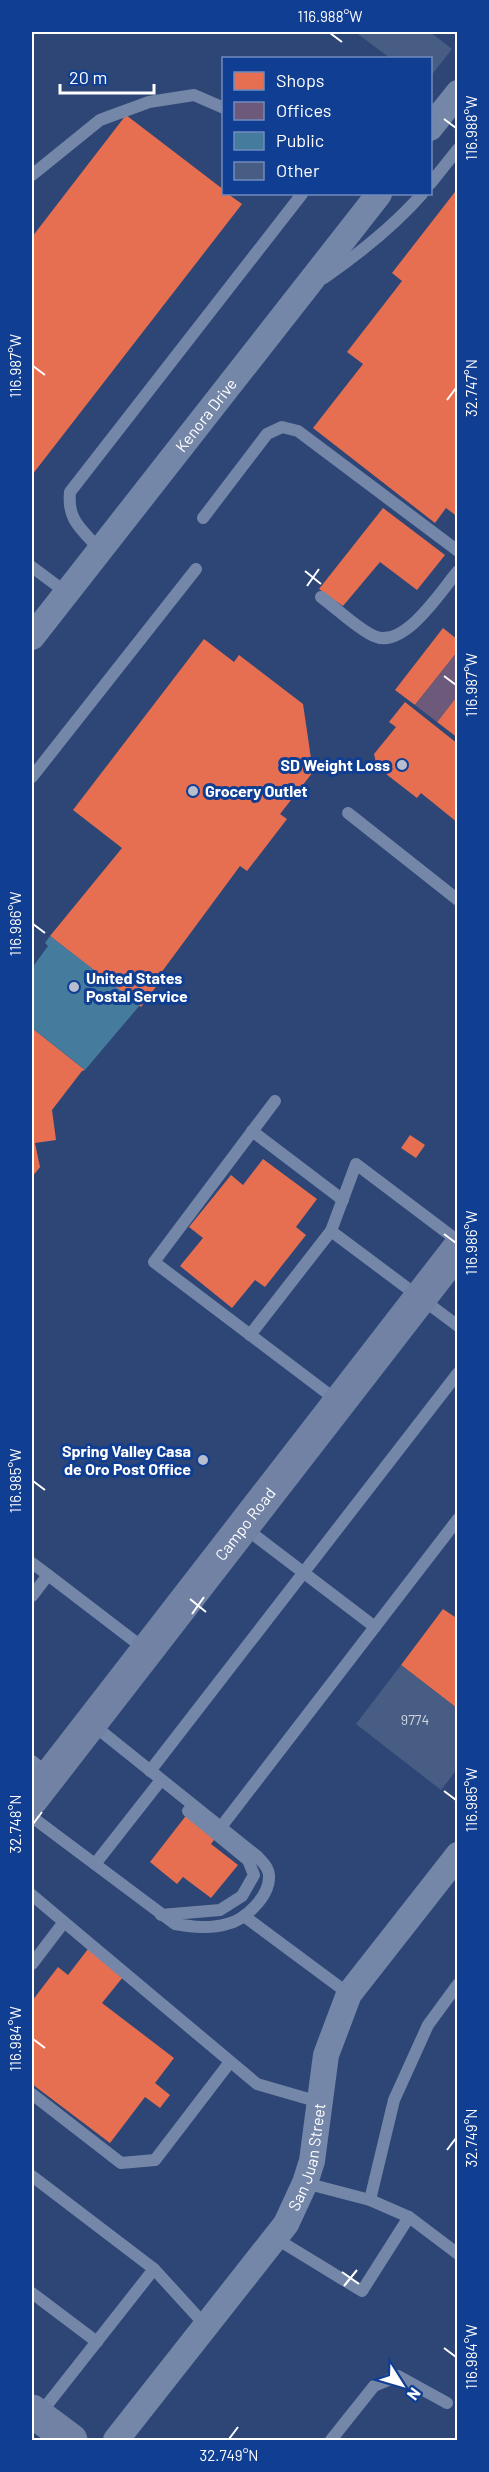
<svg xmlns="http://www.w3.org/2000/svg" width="489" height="2472" font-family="Barlow,sans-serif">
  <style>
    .shops { fill: #e76f51 }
    .offices { fill: #6d597a }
    .public { fill: #457b9d }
    .building { fill: #485d83 }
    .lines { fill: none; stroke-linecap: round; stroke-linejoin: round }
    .lane { stroke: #7587a8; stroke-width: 12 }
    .street { stroke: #7587a8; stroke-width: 26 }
    .secondary { stroke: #7182a4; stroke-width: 33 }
    .ticks { fill: none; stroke: #fff; stroke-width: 2 }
    .poi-dot { fill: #b6becf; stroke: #103e92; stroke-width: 2 }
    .labels { text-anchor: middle; stroke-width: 6; stroke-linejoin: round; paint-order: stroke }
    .number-label { font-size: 14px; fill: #d1d6e0 }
    .street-label { font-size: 16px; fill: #fff; stroke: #103e92 }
    .poi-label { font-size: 16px; font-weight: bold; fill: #fff; stroke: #103e92; text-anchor: end }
    .neatline { fill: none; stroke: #fff; stroke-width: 2 }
    .ticks-label { font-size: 15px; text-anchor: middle; fill: #fff }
  </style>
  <rect width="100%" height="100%" fill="#2d4675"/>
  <!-- shops -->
  <g class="shops">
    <polygon points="126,115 224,190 224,194 228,194 242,204 32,475 32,237"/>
    <polygon points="458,188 458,517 446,508 435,523 313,428 363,364 347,352 402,281 392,273"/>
    <polygon points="383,508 445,555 417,590 380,562 343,606 319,589"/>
    <polygon points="443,628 458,640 458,651 415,705 395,690"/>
    <polygon points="204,639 234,662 239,655 303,704 313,772 280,814 287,819 247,871 240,866 158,977 161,980 141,1007 50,936 122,848 73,810"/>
    <polygon points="458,695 458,738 437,722"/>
    <polygon points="405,702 458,744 458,823 421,793 417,798 377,767 374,754 396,727 389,722"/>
    <polygon points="32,1028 85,1070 82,1071 52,1110 56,1140 35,1143 40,1167 32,1177"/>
    <polygon points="410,1135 425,1145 416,1158 401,1148"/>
    <polygon points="263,1159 317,1199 296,1227 306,1235 265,1287 255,1280 232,1308 180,1266 203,1238 189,1227 231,1175 243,1185"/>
    <polygon points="443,1609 458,1619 458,1709 401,1665"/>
    <polygon points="188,1813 217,1836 211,1844 238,1865 211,1898 183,1877 177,1884 150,1862"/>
    <polygon points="88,1949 123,1977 102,2003 174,2058 155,2083 170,2095 160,2108 145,2097 110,2143 32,2084 32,2001 58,1967 68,1975"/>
  </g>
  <!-- offices -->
  <polygon class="offices" points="458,651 458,695 437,722 415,705"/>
  <!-- public -->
  <polygon class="public" points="50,936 140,1005 85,1070 32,1028 32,968 48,946 45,943"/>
  <!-- building -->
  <g class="building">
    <polygon points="355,32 430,32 452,49 430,77 430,58 390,58"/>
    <polygon points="401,1665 458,1709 458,1768 441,1790 356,1724"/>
  </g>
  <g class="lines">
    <!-- lane -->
    <g class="lane">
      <polyline points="32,175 100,120 149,102 194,95 224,108"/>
      <polyline points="430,184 458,149"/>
      <path d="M324 278C360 253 393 227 422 194"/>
      <polyline points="203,518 267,434 282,427 298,431 458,551"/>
      <path d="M100 550C82 529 67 521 70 492L302 194"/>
      <polyline points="32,567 67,593"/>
      <path d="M321 597C335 607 359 630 374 636 404 650 440 592 458 571"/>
      <polyline points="32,777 196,569"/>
      <polyline points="348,813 458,900"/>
      <polyline points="275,1101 154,1262 339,1402"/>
      <polyline points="252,1131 343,1200"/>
      <polyline points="331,1231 458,1326"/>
      <polyline points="250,1335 331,1231 356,1164 458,1241"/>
      <polyline points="245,1528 375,1627"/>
      <polyline points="32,1563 48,1575 32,1596"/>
      <polyline points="48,1575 146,1650"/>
      <polyline points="32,1761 49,1775"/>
      <polyline points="150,1771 458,1373"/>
      <path d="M32 1817 175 1924C193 1927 210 1929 227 1924 245 1920 269 1897 269 1877 270 1869 263 1863 258 1857L92 1724"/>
      <polyline points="221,1827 458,1519"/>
      <polyline points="95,1864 161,1780"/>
      <polyline points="32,1895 64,1922 32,1964"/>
      <polyline points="161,1915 220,1910 242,1896 254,1875 248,1860 188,1811"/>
      <polyline points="244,1916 349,1994"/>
      <polyline points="64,1922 257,2084 319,2102"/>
      <polyline points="32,2094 121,2163 155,2160 230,2062"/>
      <polyline points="32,2176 154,2269 39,2415"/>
      <polyline points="305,2183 370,2200 394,2100 428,2025 458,1984"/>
      <polyline points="370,2200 409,2217 458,2254"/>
      <polyline points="275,2238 362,2291 409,2217"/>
      <polyline points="154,2269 206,2326"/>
      <polyline points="32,2293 97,2342"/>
      <polyline points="331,2440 374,2386 398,2376 447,2403"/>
    </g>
    <!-- street -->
    <g class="street">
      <polyline points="430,128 458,93"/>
      <path id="s1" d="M32 637 379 194"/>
      <path id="s2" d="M116 2440 286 2224 305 2183 312 2161 326 2055 349 1994 458 1855"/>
    </g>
    <!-- secondary -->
    <g class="secondary">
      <path id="s3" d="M32 1799 458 1249"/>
      <polyline points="32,2411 71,2440"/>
    </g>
  </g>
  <!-- ticks -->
  <path class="ticks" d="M330 33 342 42M444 119 456 128M33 366 45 375M447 400 456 388M305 571 321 584M307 586 319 569M444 676 456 685M33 924 45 933M444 1234 456 1243M33 1481 45 1490M190 1599 206 1612M192 1614 204 1597M444 1791 456 1800M33 1824 42 1812M33 2039 45 2048M447 2150 456 2138M342 2272 359 2284M344 2286 357 2270M444 2348 456 2357M229 2439 238 2427"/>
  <!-- markers -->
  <g class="poi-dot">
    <circle cx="402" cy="765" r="6"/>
    <circle cx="193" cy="791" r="6"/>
    <circle cx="74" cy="987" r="6"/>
    <circle cx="203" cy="1460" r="6"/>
  </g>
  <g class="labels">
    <!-- number labels -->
    <g class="number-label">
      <text x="415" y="1725">9774</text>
    </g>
    <!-- street labels -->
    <g class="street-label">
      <text dy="6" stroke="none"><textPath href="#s1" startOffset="282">Kenora Drive</textPath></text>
      <text dy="6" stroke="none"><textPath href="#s3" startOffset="348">Campo Road</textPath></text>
      <text dy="6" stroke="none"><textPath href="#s2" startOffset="346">San Juan Street</textPath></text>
    </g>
    <!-- poi labels -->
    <g class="poi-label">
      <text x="390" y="771">SD Weight Loss</text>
      <text x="205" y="797" text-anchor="start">Grocery Outlet</text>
      <text x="86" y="984" text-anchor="start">United States<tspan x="86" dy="18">Postal Service</tspan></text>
      <text x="191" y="1457">Spring Valley Casa<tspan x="191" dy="18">de Oro Post Office</tspan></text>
    </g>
  </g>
  <!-- border -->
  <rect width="489" height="2472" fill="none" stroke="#103e92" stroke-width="66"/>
  <!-- legend -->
  <rect x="222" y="57" width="210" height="138" fill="#103e92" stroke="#708bbe" stroke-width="1.5"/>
  <rect x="234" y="72" width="30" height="18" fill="#e76f51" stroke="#708bbe" stroke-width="1.5"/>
  <text x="276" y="87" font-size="18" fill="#ffffff">Shops</text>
  <rect x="234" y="102" width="30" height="18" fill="#6d597a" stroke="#708bbe" stroke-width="1.5"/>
  <text x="276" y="117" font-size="18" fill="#ffffff">Offices</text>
  <rect x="234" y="132" width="30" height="18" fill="#457b9d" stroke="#708bbe" stroke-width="1.5"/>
  <text x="276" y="147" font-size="18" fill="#ffffff">Public</text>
  <rect x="234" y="162" width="30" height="18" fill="#485d83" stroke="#708bbe" stroke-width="1.5"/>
  <text x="276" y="177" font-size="18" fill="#ffffff">Other</text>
  <!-- north arrow -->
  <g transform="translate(402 2385) rotate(127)" stroke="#103e92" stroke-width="4.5" paint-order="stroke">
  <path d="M0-4.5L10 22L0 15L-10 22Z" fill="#ffffff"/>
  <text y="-9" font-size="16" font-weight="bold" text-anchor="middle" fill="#ffffff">N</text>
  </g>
  <!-- scale -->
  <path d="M60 84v9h94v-9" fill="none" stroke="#ffffff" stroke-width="3"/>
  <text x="69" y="84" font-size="18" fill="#ffffff" stroke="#103e92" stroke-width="4.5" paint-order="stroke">20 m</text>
  <rect x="33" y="33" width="423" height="2406" class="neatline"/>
  <g class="ticks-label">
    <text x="330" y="22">116.988°W</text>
    <text transform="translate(472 128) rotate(-90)" y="5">116.988°W</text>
    <text transform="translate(16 366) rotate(-90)" y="5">116.987°W</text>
    <text transform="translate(472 388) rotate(-90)" y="5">32.747°N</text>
    <text transform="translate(472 685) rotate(-90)" y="5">116.987°W</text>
    <text transform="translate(16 924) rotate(-90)" y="5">116.986°W</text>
    <text transform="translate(472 1243) rotate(-90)" y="5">116.986°W</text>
    <text transform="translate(16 1481) rotate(-90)" y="5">116.985°W</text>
    <text transform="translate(472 1800) rotate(-90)" y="5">116.985°W</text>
    <text transform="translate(16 1824) rotate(-90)" y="5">32.748°N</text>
    <text transform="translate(16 2039) rotate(-90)" y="5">116.984°W</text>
    <text transform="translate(472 2138) rotate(-90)" y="5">32.749°N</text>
    <text transform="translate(472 2357) rotate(-90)" y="5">116.984°W</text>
    <text x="229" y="2461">32.749°N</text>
  </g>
</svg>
